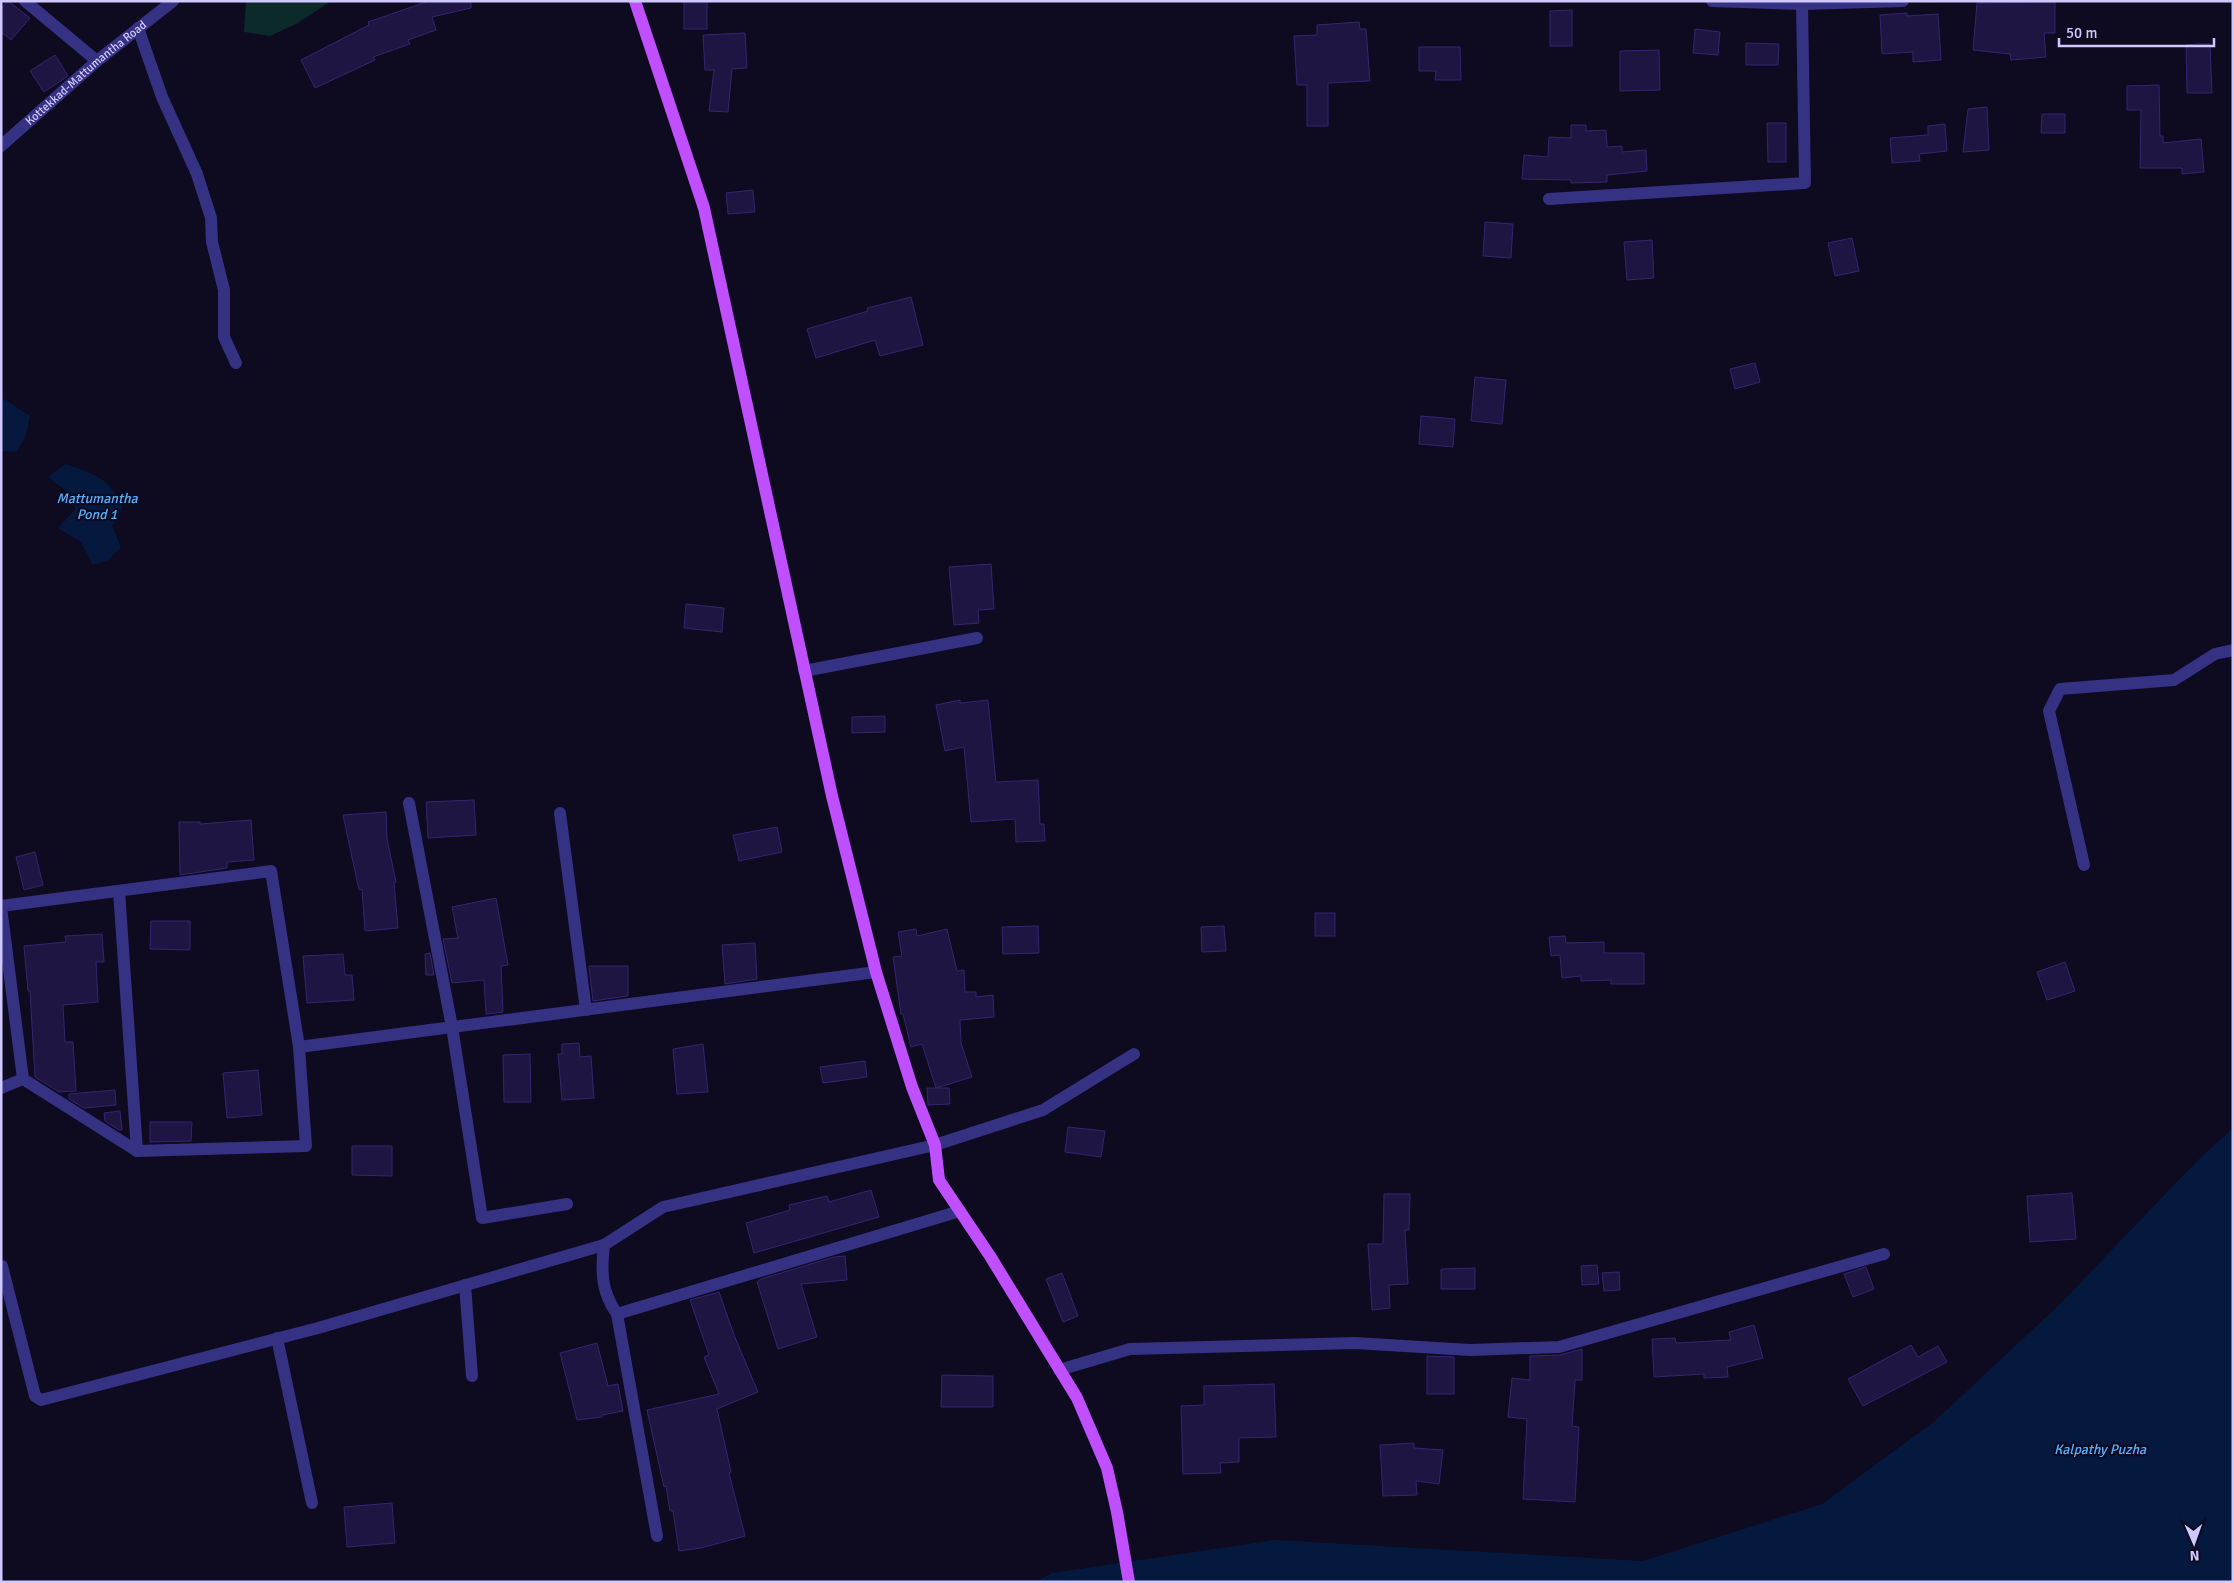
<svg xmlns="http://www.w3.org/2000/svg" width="2234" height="1583" font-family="Signika,sans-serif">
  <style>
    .green { fill: #0d2a2a }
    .water { fill: #05193f }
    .building { fill: #1f1542; stroke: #352571 }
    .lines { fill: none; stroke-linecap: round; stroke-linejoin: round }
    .minor { stroke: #353183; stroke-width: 12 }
    .major { stroke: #c050ff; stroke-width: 12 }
    .labels { text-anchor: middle; stroke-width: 4.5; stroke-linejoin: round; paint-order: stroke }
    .street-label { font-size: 12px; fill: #d0c9ff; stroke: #0e0a20 }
    .water-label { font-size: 14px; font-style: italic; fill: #57b0ff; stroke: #0e0a20 }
  </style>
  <rect width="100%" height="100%" fill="#0e0a20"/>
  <!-- green -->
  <polygon class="green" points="246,1 331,1 298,23 270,36 244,32"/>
  <!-- water -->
  <g class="water">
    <polygon points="4,399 30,416 25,438 16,452 1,451 1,402"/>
    <path d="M66 464C97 475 107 477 123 507L112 526 121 547 108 560 93 565 81 542 58 528 76 509 65 490 48 477Z"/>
    <polygon points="2233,1128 2233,1582 1035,1582 1052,1573 1275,1540 1643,1561 1822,1504 1935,1421 2061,1303 2196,1162"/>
  </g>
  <!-- building -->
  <g class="building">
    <polygon points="8,1 30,18 11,40 1,32 1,9"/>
    <polygon points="429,1 471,1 471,8 432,17 436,30 408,40 410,44 373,57 375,60 315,88 301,60 369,25 368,22"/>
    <rect x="684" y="1" width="23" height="28"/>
    <polygon points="2055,2 2055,33 2044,33 2046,57 2011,60 2010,54 1973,50 1977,3"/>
    <polygon points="1572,10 1572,46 1550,46 1550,11"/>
    <polygon points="1907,13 1907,16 1938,14 1941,60 1913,62 1913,52 1882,54 1880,15"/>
    <polygon points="1359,22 1360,29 1366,29 1370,81 1328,83 1328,126 1307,126 1307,85 1297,85 1294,36 1317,35 1317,25"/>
    <polygon points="1695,29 1720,32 1718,55 1693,53"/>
    <polygon points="745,33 747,68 732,69 728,112 709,111 714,70 705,70 703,35"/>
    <polygon points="1746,43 1779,44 1778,65 1746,65"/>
    <polygon points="2198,44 2210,44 2212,93 2187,93 2186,45"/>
    <polygon points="1419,47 1460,47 1461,80 1435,80 1436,71 1419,71"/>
    <polygon points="1659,50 1660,90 1620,91 1620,51"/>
    <polygon points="55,55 68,76 44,92 30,71"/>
    <polygon points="2159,85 2160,136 2163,136 2163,143 2201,139 2204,172 2182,174 2182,168 2140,168 2141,110 2127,110 2127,86"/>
    <polygon points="1987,107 1989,150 1963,152 1968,109"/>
    <polygon points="2042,114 2065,114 2065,133 2041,133"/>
    <polygon points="1767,123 1786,123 1786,162 1768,162"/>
    <polygon points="1945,124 1947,151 1919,154 1920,161 1892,163 1890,138 1928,135 1928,126"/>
    <polygon points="1571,125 1586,125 1586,131 1606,130 1607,147 1622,146 1622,152 1646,150 1647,171 1607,175 1607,182 1571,183 1571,180 1522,179 1524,155 1548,157 1549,137 1571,138"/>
    <polygon points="753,190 755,212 728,214 726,193"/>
    <polygon points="1485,222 1513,224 1511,258 1483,256"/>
    <polygon points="1852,238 1859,271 1835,276 1828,243"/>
    <polygon points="1652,240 1654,278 1627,280 1624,242"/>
    <polygon points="911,297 923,345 880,356 875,340 816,358 807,329 868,311 867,308"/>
    <polygon points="1755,363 1760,382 1735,389 1730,369"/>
    <polygon points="1475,377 1506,380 1502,424 1471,421"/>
    <polygon points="1421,416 1455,419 1453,447 1419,444"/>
    <polygon points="991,564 994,609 978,610 979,623 954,625 949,567"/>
    <polygon points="686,604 724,608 722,632 684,628"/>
    <polygon points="960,700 960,703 988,700 996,782 1038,780 1040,824 1044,824 1045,841 1016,842 1015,819 971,822 964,747 945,751 936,705"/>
    <polygon points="885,716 885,732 852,733 852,717"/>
    <polygon points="474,800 476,835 428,838 426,802"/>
    <polygon points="386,812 387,839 396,882 394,883 398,928 365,931 362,889 359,890 343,815"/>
    <polygon points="251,820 254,860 227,862 227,868 180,875 179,822 200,822 200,824"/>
    <polygon points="777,827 782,852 739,861 733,835"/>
    <polygon points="35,852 43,885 24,890 16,857"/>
    <polygon points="496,898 508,965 501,966 503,1012 486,1014 484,980 452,983 443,939 458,938 452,907"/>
    <rect x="1315" y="913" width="20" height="23"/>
    <polygon points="151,921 190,921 190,950 150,949"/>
    <polygon points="1038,926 1039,953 1003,954 1002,927"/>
    <polygon points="1224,926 1226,951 1202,952 1201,927"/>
    <polygon points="916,929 917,936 947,929 957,971 964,970 965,992 976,992 976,997 993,995 994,1017 960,1020 961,1043 972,1077 936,1088 922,1044 911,1047 903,1014 901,1014 893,957 902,956 898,932"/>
    <polygon points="102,934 104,962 96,962 98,1002 63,1005 65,1042 73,1042 76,1091 59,1092 35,1077 30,991 28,991 24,946 66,942 65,936"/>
    <polygon points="1565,936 1566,943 1604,942 1604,953 1644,953 1644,984 1611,984 1611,980 1581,981 1581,976 1562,978 1560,955 1551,956 1549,937"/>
    <polygon points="755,943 757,979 725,984 722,945"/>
    <polygon points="430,953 434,975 426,975 425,954"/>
    <polygon points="343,954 345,975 352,975 354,1000 307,1003 303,956"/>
    <polygon points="2065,962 2075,991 2047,1000 2037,972"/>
    <polygon points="589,966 628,966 628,996 593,1001"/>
    <polygon points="579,1043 580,1057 591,1056 594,1098 562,1100 558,1054 562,1054 562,1044"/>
    <polygon points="703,1044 708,1092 677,1094 673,1049"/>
    <polygon points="530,1054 531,1102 504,1102 503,1055"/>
    <polygon points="865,1061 867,1077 823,1083 820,1067"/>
    <polygon points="258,1070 262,1115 227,1118 223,1073"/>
    <polygon points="927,1088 949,1088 950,1104 928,1105"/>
    <polygon points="115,1090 116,1105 84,1108 69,1099 69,1094"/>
    <polygon points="120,1111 122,1130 119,1130 105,1121 104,1113"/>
    <polygon points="150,1122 192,1122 191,1141 150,1142"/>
    <polygon points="1068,1127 1105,1131 1101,1157 1065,1152"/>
    <polygon points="352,1146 392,1146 392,1176 352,1175"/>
    <polygon points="871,1190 879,1217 754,1253 746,1223 790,1210 789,1205 827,1196 829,1202"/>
    <polygon points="2072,1193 2076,1239 2030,1242 2027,1196"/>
    <polygon points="1384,1194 1410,1194 1409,1230 1405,1230 1408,1284 1389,1285 1390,1308 1372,1310 1368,1244 1383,1244"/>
    <polygon points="845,1256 847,1280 801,1284 817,1337 778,1349 757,1282 761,1279 834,1257"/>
    <polygon points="1597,1265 1599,1284 1582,1285 1581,1266"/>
    <polygon points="1866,1267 1874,1289 1853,1297 1844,1274"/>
    <polygon points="1475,1268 1475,1289 1441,1289 1441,1269"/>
    <polygon points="1619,1272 1620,1290 1604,1291 1602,1273"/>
    <polygon points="1062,1273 1078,1316 1063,1322 1046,1279"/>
    <polygon points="719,1292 734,1335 758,1392 717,1409 731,1472 729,1473 745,1536 701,1548 679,1551 673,1511 670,1511 666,1486 664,1487 647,1410 719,1394 704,1357 709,1355 690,1300"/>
    <polygon points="1754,1325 1763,1358 1727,1367 1728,1377 1704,1378 1704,1374 1654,1377 1652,1339 1675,1338 1676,1343 1731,1340 1729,1332"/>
    <polygon points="597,1343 608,1386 618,1384 623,1411 602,1415 602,1417 577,1420 560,1353"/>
    <polygon points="1911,1345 1918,1357 1938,1346 1947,1362 1863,1406 1848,1379"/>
    <polygon points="1582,1349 1582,1380 1575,1380 1572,1426 1579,1427 1575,1502 1523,1499 1527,1419 1508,1417 1512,1378 1530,1380 1530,1356 1560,1355"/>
    <polygon points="1427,1356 1454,1357 1454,1394 1427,1394"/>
    <polygon points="942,1375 993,1376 993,1407 941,1407"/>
    <polygon points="1274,1384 1276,1437 1239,1438 1239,1462 1220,1463 1221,1473 1183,1474 1181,1406 1204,1405 1204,1386"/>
    <polygon points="1414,1443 1414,1448 1443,1450 1439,1484 1416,1481 1417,1495 1383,1496 1380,1445"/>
    <polygon points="392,1503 395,1543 347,1547 344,1507"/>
  </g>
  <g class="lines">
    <!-- minor -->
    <g class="minor">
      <polyline points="25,1 97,61"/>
      <polyline points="1712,1 1802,4 1903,1"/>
      <polyline points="138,28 162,97 197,174 211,218 212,242 224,290 224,337 236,363"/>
      <path id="s1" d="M1 146 97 61 173 1"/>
      <polyline points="1549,199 1805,183 1802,4"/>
      <polyline points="804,671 977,638"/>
      <polyline points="409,803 452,1027 482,1218 567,1204"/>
      <polyline points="560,813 586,1010"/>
      <polyline points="2084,865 2049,711 2060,689 2174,680 2215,654 2233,650"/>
      <polyline points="119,891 137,1151"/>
      <polyline points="1,906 271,871 299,1047 306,1146 137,1151 23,1079 1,907"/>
      <polyline points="299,1047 876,972"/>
      <polyline points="1,1088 23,1079"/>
      <path d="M604 1245C601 1272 601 1291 617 1314L657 1536"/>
      <polyline points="2,1266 35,1396 41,1400 318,1328 604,1245 663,1207 935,1145 1043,1110 1134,1054"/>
      <polyline points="465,1285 472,1376"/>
      <polyline points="617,1314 960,1211"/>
      <polyline points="277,1338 312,1503"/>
      <polyline points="1059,1370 1130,1349 1355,1343 1470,1350 1559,1347 1884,1254"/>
    </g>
    <!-- major -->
    <polyline class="major" points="635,1 704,208 832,796 876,972 912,1087 935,1145 939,1180 990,1256 1077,1398 1107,1468 1117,1512 1129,1582"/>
  </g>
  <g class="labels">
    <!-- street labels -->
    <g class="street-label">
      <text dy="4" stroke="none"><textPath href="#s1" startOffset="112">Kottekkad-Mattumantha Road</textPath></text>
    </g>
    <!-- water labels -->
    <g class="water-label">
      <text x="97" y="503">Mattumantha<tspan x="97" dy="16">Pond 1</tspan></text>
      <text x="2100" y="1454">Kalpathy Puzha</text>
    </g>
  </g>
  <!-- border -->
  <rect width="2234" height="1583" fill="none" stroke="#d0c9ff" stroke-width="5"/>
  <!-- north arrow -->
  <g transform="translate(2194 1543) rotate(178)" stroke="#0e0a20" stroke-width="4" paint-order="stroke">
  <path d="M0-4L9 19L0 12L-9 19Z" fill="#d0c9ff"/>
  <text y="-8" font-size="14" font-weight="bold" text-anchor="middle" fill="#d0c9ff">N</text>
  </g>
  <!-- scale -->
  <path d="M2059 38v8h155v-8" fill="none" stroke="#d0c9ff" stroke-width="2.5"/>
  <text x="2066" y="38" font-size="15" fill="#d0c9ff" stroke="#0e0a20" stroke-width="4" paint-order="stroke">50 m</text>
</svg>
